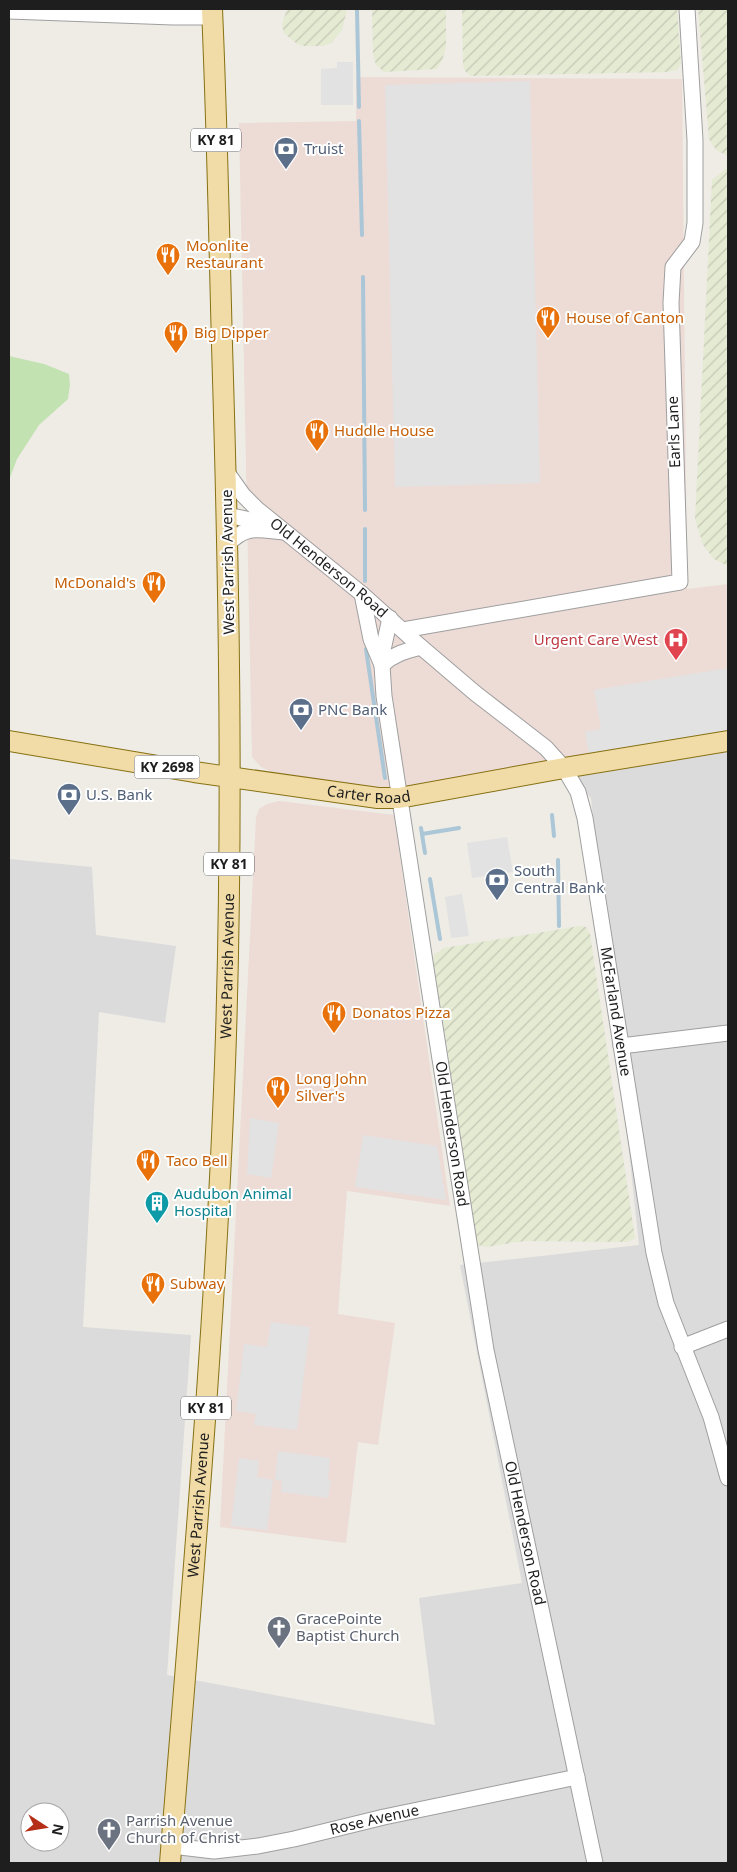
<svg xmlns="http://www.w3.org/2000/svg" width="737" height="1872" font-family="'Noto Sans',sans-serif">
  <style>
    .residential { fill: #dcdbdb; fill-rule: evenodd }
    .commercial { fill: #eddbd6 }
    .farmland { fill: url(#farmland-furrows) }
    .grass { fill: #c2e2b1 }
    .parking { fill: #e2e2e2 }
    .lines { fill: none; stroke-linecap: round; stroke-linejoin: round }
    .stream { stroke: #abc6d6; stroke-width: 4 }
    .minor-casing { stroke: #9f9f9f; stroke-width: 17 }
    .major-casing { stroke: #877112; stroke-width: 22 }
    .minor { stroke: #fff; stroke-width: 15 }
    .major { stroke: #f1dca7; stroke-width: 20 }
    .labels { text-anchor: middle; stroke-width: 4; stroke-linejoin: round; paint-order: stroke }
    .shield { fill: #fff; stroke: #626262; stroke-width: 1 }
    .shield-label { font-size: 14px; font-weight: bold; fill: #1e1e1e }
    .service-label { font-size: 15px; fill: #4e5e75; stroke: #fff; text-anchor: start }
    .food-label { font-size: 15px; fill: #c56008; stroke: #fff; text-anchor: start }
    .street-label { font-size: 15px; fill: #1e1e1e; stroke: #fff }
    .health-label { font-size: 15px; fill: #be3a42; stroke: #fff; text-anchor: end }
    .culture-label { font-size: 15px; fill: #0d838f; stroke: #fff; text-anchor: start }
    .worship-label { font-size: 15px; fill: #5b616d; stroke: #fff; text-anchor: start }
  </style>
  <defs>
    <pattern id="farmland-furrows" width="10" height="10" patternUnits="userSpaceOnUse" patternTransform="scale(1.25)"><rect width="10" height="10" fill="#e5ead3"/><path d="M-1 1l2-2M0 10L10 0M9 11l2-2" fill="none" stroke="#c4c8b5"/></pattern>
  </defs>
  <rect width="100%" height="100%" fill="#eeece5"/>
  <!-- residential -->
  <path class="residential" d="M728 740V1863H9V859L92 867 96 935 176 946 165 1023 99 1012 83 1327 191 1335 167 1675 435 1725 419 1598 522 1583 460 1265 639 1245 591 798 564 768ZM30 1812H60V1842H30Z"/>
  <!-- commercial -->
  <g class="commercial">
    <polygon points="356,77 682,79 687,589 728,584 728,735 416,787 379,788 272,772 261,767 252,757 239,123 356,121"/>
    <polygon points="279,801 394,815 450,1206 347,1191 338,1314 395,1323 378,1445 358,1442 346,1543 220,1527 256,818 259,809 267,804"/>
  </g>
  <!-- farmland -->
  <g class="farmland">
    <polygon points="287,9 347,9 342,30 331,43 323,46 304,46 297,44 284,33 282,24"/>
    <polygon points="372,9 446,9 446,46 443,58 437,69 384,72 376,65 373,54"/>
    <polygon points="462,9 677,9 681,64 677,70 666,72 471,76 465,71 463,65"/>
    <polygon points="698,9 728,9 728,156 716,150 709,139"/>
    <polygon points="725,169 728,169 728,566 714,559 703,545 695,519 712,180"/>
    <polygon points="580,926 586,927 590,934 635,1238 628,1242 525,1241 486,1247 478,1245 476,1238 433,958 435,954 444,948"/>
  </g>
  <!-- grass -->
  <polygon class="grass" points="9,356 44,364 69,374 70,385 68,399 39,425 17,459 9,480"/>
  <!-- parking -->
  <g class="parking">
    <polygon points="337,62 353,62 353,105 321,105 321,69 337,68"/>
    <polygon points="530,81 540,483 395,487 385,85"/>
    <polygon points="728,668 728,732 589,754 585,732 601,729 594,690"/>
    <polygon points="507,837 513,872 472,878 467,843"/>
    <polygon points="462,894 469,936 451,938 445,897"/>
    <polygon points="250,1118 279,1123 271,1178 247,1174"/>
    <polygon points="363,1135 437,1146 446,1200 355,1187"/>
    <polygon points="271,1322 310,1327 297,1430 254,1425 256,1414 236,1411 244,1344 267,1347"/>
    <polygon points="278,1451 330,1458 328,1479 331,1480 328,1498 281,1492 282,1481 275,1480"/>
    <polygon points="239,1458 259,1461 257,1477 273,1480 267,1530 231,1526"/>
  </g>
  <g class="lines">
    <!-- stream -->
    <g class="stream">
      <polyline points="357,9 359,107"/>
      <polyline points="359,121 362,235"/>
      <polyline points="363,277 365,510"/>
      <polyline points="365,529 365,581"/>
      <polyline points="366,649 385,778"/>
      <polyline points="552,815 554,836"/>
      <polyline points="421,828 425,853"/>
      <polyline points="422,834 459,828"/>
      <polyline points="558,860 559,926"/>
      <polyline points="430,879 440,939"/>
    </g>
    <defs>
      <g id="minor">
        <polyline points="9,11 173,17 212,17"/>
        <path id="s1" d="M226 471 243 495 257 509 362 594 421 647 475 693 546 748 564 768 578 792 585 818 654 1253 666 1303 711 1417 728 1478"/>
        <polyline points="227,515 270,524"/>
        <path d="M228 544C247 524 259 530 284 532"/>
        <path d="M362 594 371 639 382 665C394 654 405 651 421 647"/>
        <path id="s2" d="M390 618 383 650 382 665 384 696 440 1059 486 1350 595 1863"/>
        <polyline points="403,630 680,582 671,303 673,267 692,242 695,223 695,140 687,9"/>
        <polyline points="621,1046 728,1033"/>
        <polyline points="682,1347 728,1329"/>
        <path id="s3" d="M172 1846 214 1851 258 1846 294 1839 384 1817 577 1777"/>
      </g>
      <g id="major">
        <path id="s4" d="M9 741 194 772 378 798H399L564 768 728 741"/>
        <path id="s5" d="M170 1863C192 1587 217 1312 226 1035 233 805 229 575 222 345 219 233 217 121 212 9"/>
      </g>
    </defs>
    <!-- minor casing -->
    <use href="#minor" class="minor-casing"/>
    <!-- major casing -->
    <use href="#major" class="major-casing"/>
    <!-- minor -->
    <use href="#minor" class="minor"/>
    <!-- major -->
    <use href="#major" class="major"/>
  </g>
  <!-- icons -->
  <defs>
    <symbol id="bank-pin" viewBox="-11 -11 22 30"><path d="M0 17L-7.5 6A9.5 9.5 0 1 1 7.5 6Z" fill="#5c6f8a" stroke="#fff"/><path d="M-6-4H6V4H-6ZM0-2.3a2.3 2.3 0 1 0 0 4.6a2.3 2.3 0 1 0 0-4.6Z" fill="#fff"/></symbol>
    <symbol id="restaurant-pin" viewBox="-11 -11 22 30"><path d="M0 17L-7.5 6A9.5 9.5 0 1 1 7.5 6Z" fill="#e8710a" stroke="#fff"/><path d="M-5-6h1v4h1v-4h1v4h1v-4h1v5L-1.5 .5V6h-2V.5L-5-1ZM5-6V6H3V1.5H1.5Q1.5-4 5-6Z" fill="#fff"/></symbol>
    <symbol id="hospital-pin" viewBox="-11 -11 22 30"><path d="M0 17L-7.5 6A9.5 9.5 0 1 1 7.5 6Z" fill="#e0444e" stroke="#fff"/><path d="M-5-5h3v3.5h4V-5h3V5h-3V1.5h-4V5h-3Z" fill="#fff"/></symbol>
    <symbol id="building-pin" viewBox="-11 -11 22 30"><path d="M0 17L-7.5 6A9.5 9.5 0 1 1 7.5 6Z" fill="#0f9aa8" stroke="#fff"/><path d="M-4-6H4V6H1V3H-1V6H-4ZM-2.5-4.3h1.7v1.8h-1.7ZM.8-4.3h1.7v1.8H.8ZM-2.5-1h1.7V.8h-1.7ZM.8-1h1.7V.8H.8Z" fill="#fff"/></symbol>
    <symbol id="church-pin" viewBox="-11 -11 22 30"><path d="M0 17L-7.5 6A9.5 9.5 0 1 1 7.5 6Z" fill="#6b7280" stroke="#fff"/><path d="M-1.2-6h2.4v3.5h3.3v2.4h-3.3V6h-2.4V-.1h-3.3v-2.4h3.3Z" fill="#fff"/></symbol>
  </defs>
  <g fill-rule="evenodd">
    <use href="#bank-pin" x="272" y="135" width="28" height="38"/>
    <use href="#restaurant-pin" x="154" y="241" width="28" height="38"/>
    <use href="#restaurant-pin" x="534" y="304" width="28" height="38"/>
    <use href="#restaurant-pin" x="162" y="319" width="28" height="38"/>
    <use href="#restaurant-pin" x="303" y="417" width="28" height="38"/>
    <use href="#restaurant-pin" x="140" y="569" width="28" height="38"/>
    <use href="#hospital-pin" x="662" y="626" width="28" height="38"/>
    <use href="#bank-pin" x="287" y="696" width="28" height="38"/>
    <use href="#bank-pin" x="55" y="781" width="28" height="38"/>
    <use href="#bank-pin" x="483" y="866" width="28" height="38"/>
    <use href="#restaurant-pin" x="320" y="999" width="28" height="38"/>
    <use href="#restaurant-pin" x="264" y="1074" width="28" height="38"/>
    <use href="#restaurant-pin" x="134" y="1147" width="28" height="38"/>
    <use href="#building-pin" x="143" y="1189" width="28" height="38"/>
    <use href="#restaurant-pin" x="139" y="1270" width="28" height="38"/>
    <use href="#church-pin" x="265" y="1614" width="28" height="38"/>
    <use href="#church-pin" x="95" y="1816" width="28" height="38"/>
  </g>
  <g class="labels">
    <!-- shield labels -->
    <g class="shield">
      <rect x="191" y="128.5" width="50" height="23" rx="4"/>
      <rect x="134.5" y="755.5" width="65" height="23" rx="4"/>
      <rect x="204" y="852.5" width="50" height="23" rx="4"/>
      <rect x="181" y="1396.5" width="50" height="23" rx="4"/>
    </g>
    <g class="shield-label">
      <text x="216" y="145">KY 81</text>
      <text x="167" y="772">KY 2698</text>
      <text x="229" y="869">KY 81</text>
      <text x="206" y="1413">KY 81</text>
    </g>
    <!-- service labels -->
    <g class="service-label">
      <text x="304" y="154">Truist</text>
      <text x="318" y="715">PNC Bank</text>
      <text x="86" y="800">U.S. Bank</text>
      <text x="514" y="876">South<tspan x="514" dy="17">Central Bank</tspan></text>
    </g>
    <!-- food labels -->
    <g class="food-label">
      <text x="186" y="251">Moonlite<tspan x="186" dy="17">Restaurant</tspan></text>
      <text x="566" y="323">House of Canton</text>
      <text x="194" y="338">Big Dipper</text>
      <text x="334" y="436">Huddle House</text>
      <text x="136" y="588" text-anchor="end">McDonald's</text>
      <text x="352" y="1018">Donatos Pizza</text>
      <text x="296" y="1084">Long John<tspan x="296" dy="17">Silver's</tspan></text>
      <text x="166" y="1166">Taco Bell</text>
      <text x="170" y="1289">Subway</text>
    </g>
    <!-- street labels -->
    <g class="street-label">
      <text transform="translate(674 432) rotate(-92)" y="5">Earls Lane</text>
      <text transform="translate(228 562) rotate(-91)" y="5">West Parrish Avenue</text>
      <text dy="5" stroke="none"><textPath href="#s1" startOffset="142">Old Henderson Road</textPath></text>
      <text dy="5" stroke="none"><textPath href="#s4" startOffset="364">Carter Road</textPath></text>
      <text dy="5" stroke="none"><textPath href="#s5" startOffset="899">West Parrish Avenue</textPath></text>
      <text dy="5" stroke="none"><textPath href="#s1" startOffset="702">McFarland Avenue</textPath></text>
      <text dy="5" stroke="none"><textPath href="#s2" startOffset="522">Old Henderson Road</textPath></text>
      <text dy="5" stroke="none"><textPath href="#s5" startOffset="359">West Parrish Avenue</textPath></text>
      <text dy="5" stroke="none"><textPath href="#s2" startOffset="928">Old Henderson Road</textPath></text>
      <text dy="5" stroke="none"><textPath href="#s3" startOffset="206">Rose Avenue</textPath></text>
    </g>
    <!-- health labels -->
    <g class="health-label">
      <text x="658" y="645">Urgent Care West</text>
    </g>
    <!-- culture labels -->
    <g class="culture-label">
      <text x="174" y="1199">Audubon Animal<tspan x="174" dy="17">Hospital</tspan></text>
    </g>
    <!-- worship labels -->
    <g class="worship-label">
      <text x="296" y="1624">GracePointe<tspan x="296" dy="17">Baptist Church</tspan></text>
      <text x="126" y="1826">Parrish Avenue<tspan x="126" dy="17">Church of Christ</tspan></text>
    </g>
  </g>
  <!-- border -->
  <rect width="737" height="1872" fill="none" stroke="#1e1e1e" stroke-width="20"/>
  <!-- north arrow -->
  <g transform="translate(45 1827) rotate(102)"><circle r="24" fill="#ffffff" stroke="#a5a5a5"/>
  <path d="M0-4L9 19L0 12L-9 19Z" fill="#b52e17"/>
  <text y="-8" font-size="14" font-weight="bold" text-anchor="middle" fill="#1e1e1e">N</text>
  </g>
</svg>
